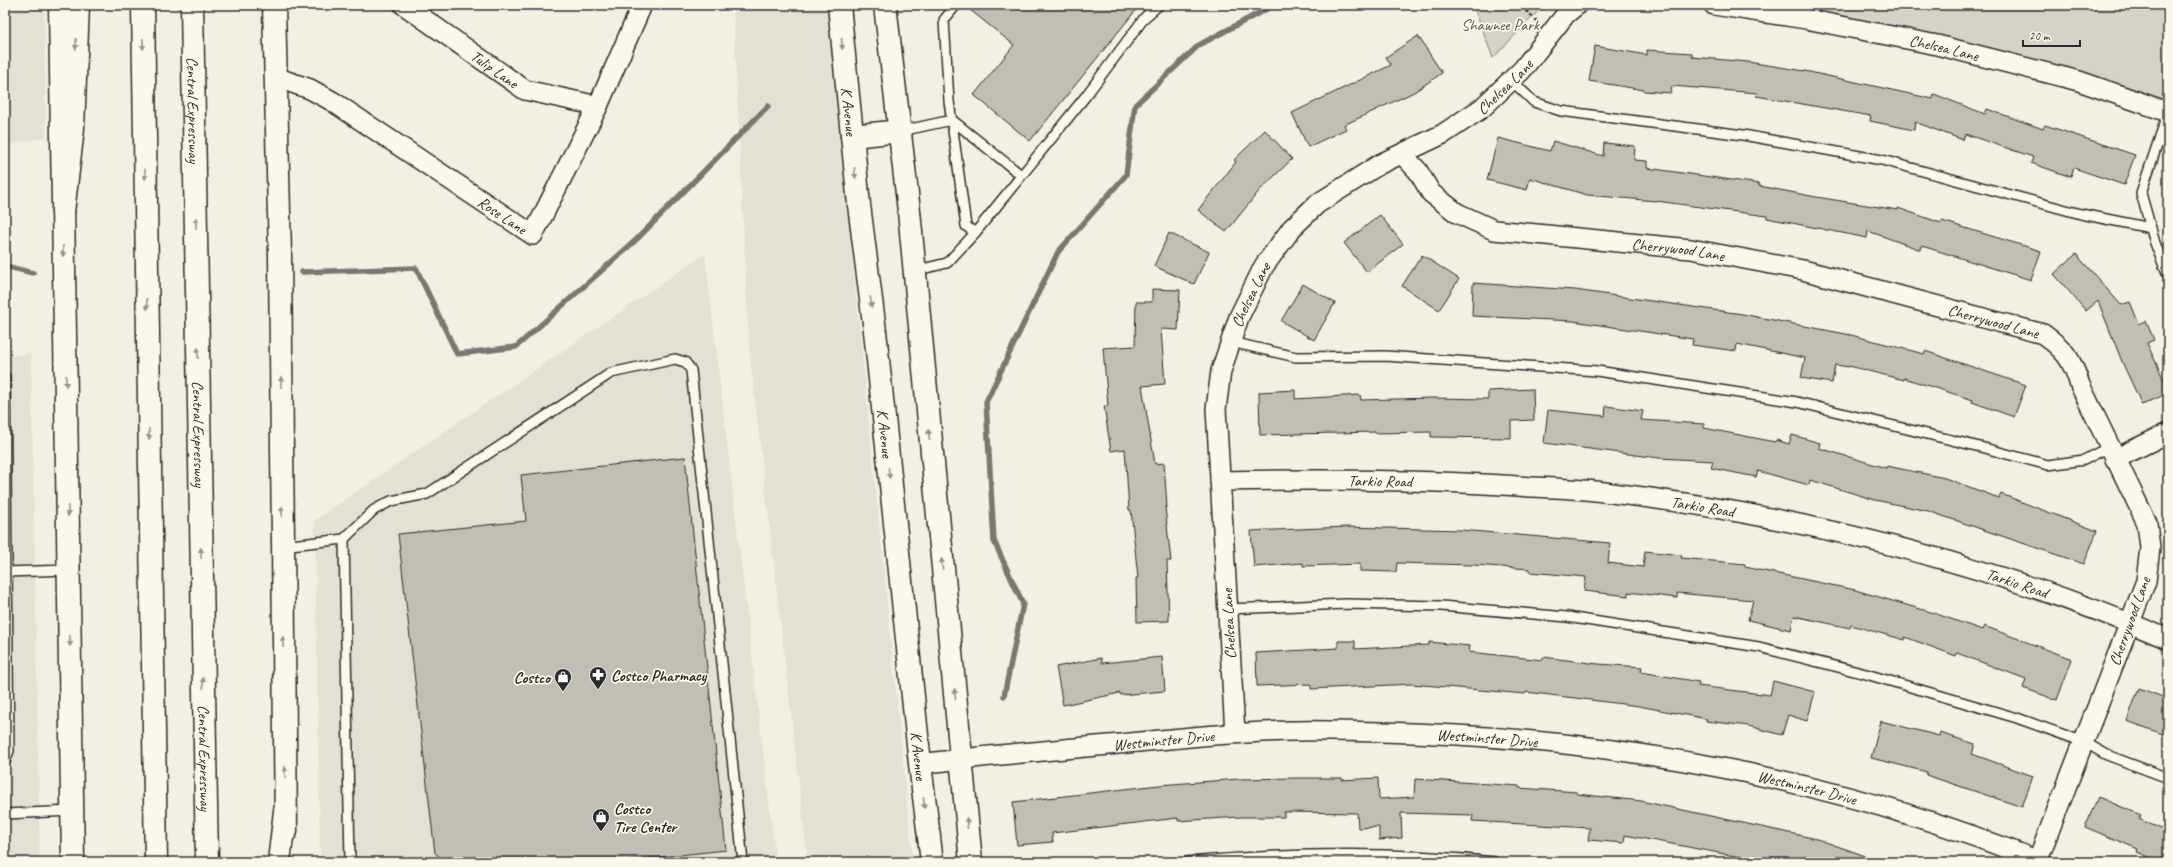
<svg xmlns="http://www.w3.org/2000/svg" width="2173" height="867" font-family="Caveat,sans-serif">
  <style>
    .built { fill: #e4e0d6 }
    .green { fill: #d5d2c9; stroke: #807e7a }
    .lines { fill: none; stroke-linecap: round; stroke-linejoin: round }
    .stream { stroke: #787772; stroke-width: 5.5 }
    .building { fill: #c0beb6; stroke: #2b2b2b }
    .service-casing { stroke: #2b2b2b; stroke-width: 12 }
    .minor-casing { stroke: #2b2b2b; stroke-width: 22 }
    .secondary-casing { stroke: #2b2b2b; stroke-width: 25 }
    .motorway-casing { stroke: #2b2b2b; stroke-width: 25 }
    .path { stroke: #2b2b2b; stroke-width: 2.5; stroke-dasharray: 4 3; stroke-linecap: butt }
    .service { stroke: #fbf7ec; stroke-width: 9 }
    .minor { stroke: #fbf7ec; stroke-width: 19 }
    .secondary { stroke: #fbf7ec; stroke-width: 22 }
    .motorway { stroke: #fbf7ec; stroke-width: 22 }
    .oneway { fill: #93918c }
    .labels { text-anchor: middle; stroke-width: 3.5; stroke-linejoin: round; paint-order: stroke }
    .park-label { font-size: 16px; fill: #565552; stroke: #fbf7ec }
    .street-label { font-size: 16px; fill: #2b2b2b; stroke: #fbf7ec }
    .poi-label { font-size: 16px; font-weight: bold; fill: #2b2b2b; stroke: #fbf7ec; text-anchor: start }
  </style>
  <rect width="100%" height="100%" fill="#f3efe4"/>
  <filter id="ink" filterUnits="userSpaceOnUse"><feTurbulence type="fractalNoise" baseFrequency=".025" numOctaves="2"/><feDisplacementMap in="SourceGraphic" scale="8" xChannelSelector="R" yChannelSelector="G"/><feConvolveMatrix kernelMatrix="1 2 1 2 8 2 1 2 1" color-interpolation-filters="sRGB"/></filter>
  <g filter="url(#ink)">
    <!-- built -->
    <g class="built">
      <polygon points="5,5 44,5 46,137 5,145"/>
      <polygon points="733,5 827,5 913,862 808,862 749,347"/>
      <polygon points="705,254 776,862 320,862 315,520"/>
      <polygon points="31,354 40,862 5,862 5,356"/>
    </g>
    <!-- green -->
    <g class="green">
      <polygon points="1473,5 1544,5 1493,58"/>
      <polygon points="1717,5 2168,5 2168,105"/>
    </g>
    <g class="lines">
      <!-- stream -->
      <g class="stream">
        <polyline points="5,266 33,273"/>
        <polyline points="302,272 416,268 457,354 516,347 637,239 768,106"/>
        <polyline points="1004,696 1023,604 994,541 986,402 1058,252 1126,175 1135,105 1199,45 1274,5"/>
      </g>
    </g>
    <!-- building -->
    <g class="building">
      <polygon points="964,5 1140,5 1030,141 974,95 1014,45"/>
      <polygon points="1418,36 1442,73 1414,92 1344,125 1346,129 1308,147 1292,113 1391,65 1386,57"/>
      <polygon points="1595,46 1647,55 1647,50 1692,53 1692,57 1748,62 1805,71 1933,99 1934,94 1985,114 1987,109 2043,129 2045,125 2135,155 2124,185 2074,168 2071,177 2031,163 2033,157 1965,134 1963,140 1915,122 1914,130 1870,121 1871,116 1756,96 1757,93 1672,86 1671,93 1644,91 1644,90 1589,81"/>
      <polygon points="1265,130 1292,159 1259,191 1226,232 1198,210 1236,162 1234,160"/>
      <polygon points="1498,138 1550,151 1553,141 1603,156 1604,143 1635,146 1634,160 1647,161 1647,168 1760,184 1759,186 1816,197 1898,210 1898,208 1941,223 1942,221 2041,251 2031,280 1922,246 1921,250 1868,231 1867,238 1767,218 1767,216 1656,201 1587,195 1530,178 1527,190 1487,180"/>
      <polygon points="1380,215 1403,244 1367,272 1344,243"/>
      <polygon points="1169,233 1209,252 1194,284 1154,266"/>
      <polygon points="2076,254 2121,305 2130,302 2139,324 2146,321 2154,340 2147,343 2168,389 2168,393 2142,405 2123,364 2098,301 2086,311 2054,274"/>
      <polygon points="1422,255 1459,279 1439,310 1402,286"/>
      <polygon points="1473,283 1575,290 1742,314 1851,335 1924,354 1925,351 2026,385 2014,417 1972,402 1973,400 1904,378 1904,380 1849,366 1849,367 1835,365 1832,383 1801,378 1805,358 1737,344 1736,351 1692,345 1693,339 1573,321 1472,316"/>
      <polygon points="1303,284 1335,303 1314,340 1281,321"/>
      <polygon points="1152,289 1180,290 1178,330 1161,329 1165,384 1142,386 1155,464 1164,463 1167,507 1165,507 1171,561 1167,561 1169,621 1137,622 1136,578 1138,578 1131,510 1129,510 1125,449 1111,451 1104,406 1108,406 1103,348 1135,346 1136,302 1152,302"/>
      <polygon points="1533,389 1534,420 1511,421 1511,438 1431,437 1431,432 1375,433 1375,432 1260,435 1259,392 1295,390 1295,399 1360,395 1361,400 1432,398 1488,399 1488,391"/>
      <polygon points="1606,406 1643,411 1641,420 1704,424 1704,428 1775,442 1776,440 1789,444 1792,435 1820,443 1819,448 1886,468 1887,466 1945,478 1999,498 2001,494 2097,531 2084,564 1928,511 1875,500 1810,480 1809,485 1758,471 1756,477 1711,468 1713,461 1659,458 1544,443 1548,410 1605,416"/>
      <polygon points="685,457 726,850 614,862 446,862 435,853 398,534 526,521 521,475"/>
      <polygon points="1347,527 1461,530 1610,543 1608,563 1643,567 1645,551 1682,555 1681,558 1745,564 1745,567 1855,590 1934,613 1982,630 1984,626 2072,659 2057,700 2023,688 2026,679 1957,653 1956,656 1905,637 1905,640 1851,625 1850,628 1794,616 1791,630 1748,620 1753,600 1677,593 1677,598 1628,592 1628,596 1584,591 1586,577 1529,572 1529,569 1473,565 1397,563 1396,572 1360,571 1360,564 1303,566 1303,563 1254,567 1251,531"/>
      <polygon points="1338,641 1355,641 1355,649 1429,645 1429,642 1470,646 1469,652 1543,660 1543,657 1598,664 1642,667 1641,672 1699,682 1698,686 1770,695 1773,681 1815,692 1807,721 1788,715 1782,735 1749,726 1706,721 1707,719 1639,706 1526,692 1525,694 1412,684 1311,689 1311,684 1257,686 1256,653 1338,648"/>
      <polygon points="1162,657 1165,691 1121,695 1120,693 1063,705 1056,667 1101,658 1102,663"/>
      <polygon points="2139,688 2168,699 2168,736 2127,721"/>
      <polygon points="1881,721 1939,736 1940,733 1975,744 1972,754 2033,776 2022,807 1926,775 1927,772 1871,758"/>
      <polygon points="1299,778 1342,778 1342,780 1378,778 1379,799 1414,797 1415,779 1519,786 1519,788 1577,792 1577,794 1641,801 1817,839 1877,860 1877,862 1766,862 1625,835 1624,843 1588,840 1590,828 1472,821 1473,815 1401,813 1402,838 1379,840 1379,827 1358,828 1357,813 1284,812 1284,817 1240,817 1178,821 1178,818 1052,833 1053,842 1017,845 1013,802 1159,785 1239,779"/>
      <polygon points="2098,797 2141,815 2139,819 2168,832 2168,862 2161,862 2137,852 2138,849 2085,827"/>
    </g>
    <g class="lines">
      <defs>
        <g id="service">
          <polyline points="956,5 944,20 949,101 966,226 975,233 1085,97 1145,17 1159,5"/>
          <polyline points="1511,80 1534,102 1561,111 1743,135 1882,160 2081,214 2151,228"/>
          <polyline points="2168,113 2141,193 2155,243 2168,276"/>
          <polyline points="952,120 1021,175"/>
          <polyline points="901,131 952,120"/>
          <polyline points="914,271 947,263 975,233"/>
          <polyline points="1231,342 1296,357 1385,356 1597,371 1797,402 1988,449 2048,465 2084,460 2109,447"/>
          <polyline points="5,377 9,751 5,761"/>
          <polyline points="344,539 350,862"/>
          <polyline points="282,546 344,539 374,510 391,501 427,494 611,373 675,359 685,362 691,370 743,862"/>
          <polyline points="5,572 69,570"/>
          <polyline points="1227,609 1345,604 1441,606 1567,617 1759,647 1866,674 2017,718 2084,742 2107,755 2168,778"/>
          <polyline points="5,814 72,811"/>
          <polyline points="5,857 6,862"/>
          <path d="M1187 862C1289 853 1393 851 1495 862"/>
        </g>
        <g id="minor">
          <path id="s1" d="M404 5 525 90 598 106"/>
          <path id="s2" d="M1714 5 1806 19 1937 45 2079 81 2168 112"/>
          <path id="s3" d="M275 77 310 89 332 101 533 235 598 106 642 5"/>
          <path id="s4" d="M1403 155 1418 171 1431 193 1457 213 1494 230 1691 249 1803 270 2043 334C2065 350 2072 359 2080 385L2147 523 2150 548 2146 581 2037 862"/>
          <polyline points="2115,459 2168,433"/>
          <path id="s5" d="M1220 481C1324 479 1427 479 1531 487 1555 488 1580 489 1604 492 1797 515 1989 563 2168 639"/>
          <path id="s6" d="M1235 733 1216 409 1221 371 1239 317 1264 266 1292 228 1317 204 1380 164 1443 134 1482 108 1522 70 1566 14 1577 5"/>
          <path id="s7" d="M920 764C982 756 1045 751 1108 745 1170 739 1233 732 1296 731 1325 730 1353 732 1382 732 1605 737 1834 777 2041 862"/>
        </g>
        <g id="secondary">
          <polyline points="60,5 73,862"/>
          <polyline points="274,5 280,256 286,831"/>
          <path id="s8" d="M839 5 859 205 875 331 920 764 932 862"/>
          <polyline points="885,5 909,211 971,862"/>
          <polyline points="852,136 901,131"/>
        </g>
        <g id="motorway">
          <polyline points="143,5 156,862"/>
          <path id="s9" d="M192 5 207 862"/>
          <polyline points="63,212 73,128 78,5"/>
          <polyline points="279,862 285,811"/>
        </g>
      </defs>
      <!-- service casing -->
      <use href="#service" class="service-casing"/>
      <!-- minor casing -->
      <use href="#minor" class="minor-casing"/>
      <!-- secondary casing -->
      <use href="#secondary" class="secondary-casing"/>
      <!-- motorway casing -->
      <use href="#motorway" class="motorway-casing"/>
      <!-- path -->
      <polyline class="path" points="1520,5 1537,21"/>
      <!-- service -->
      <use href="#service" class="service"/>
      <!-- minor -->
      <use href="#minor" class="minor"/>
      <!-- secondary -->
      <use href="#secondary" class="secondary"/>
      <!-- motorway -->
      <use href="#motorway" class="motorway"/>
    </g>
    <!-- one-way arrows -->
    <defs><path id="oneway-solid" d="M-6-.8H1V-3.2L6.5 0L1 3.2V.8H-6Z"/></defs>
    <g class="oneway">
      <use href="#oneway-solid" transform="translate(76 44) rotate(92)"/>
      <use href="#oneway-solid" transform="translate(143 44) rotate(89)"/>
      <use href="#oneway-solid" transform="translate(842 44) rotate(85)"/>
      <use href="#oneway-solid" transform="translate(855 173) rotate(84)"/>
      <use href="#oneway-solid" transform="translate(145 174) rotate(89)"/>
      <use href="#oneway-solid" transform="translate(196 223) rotate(-91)"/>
      <use href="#oneway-solid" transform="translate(63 251) rotate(89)"/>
      <use href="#oneway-solid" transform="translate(871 302) rotate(82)"/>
      <use href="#oneway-solid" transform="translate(147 304) rotate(89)"/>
      <use href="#oneway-solid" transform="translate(198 353) rotate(-91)"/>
      <use href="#oneway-solid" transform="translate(66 381) rotate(89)"/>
      <use href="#oneway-solid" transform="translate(281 382) rotate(-90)"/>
      <use href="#oneway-solid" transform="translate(149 434) rotate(89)"/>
      <use href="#oneway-solid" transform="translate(929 435) rotate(-96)"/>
      <use href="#oneway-solid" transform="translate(889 473) rotate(84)"/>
      <use href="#oneway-solid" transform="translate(68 511) rotate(89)"/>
      <use href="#oneway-solid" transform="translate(282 512) rotate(-90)"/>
      <use href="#oneway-solid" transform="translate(201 553) rotate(-91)"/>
      <use href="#oneway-solid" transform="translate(942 564) rotate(-96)"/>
      <use href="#oneway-solid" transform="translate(70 641) rotate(89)"/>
      <use href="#oneway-solid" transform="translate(283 642) rotate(-91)"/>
      <use href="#oneway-solid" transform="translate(203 683) rotate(-91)"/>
      <use href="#oneway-solid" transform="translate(955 694) rotate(-96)"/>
      <use href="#oneway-solid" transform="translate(285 772) rotate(-91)"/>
      <use href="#oneway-solid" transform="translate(924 803) rotate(83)"/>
      <use href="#oneway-solid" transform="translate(967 823) rotate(-95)"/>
    </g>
  </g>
  <!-- icons -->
  <defs>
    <symbol id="pharmacy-pin" viewBox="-11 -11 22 30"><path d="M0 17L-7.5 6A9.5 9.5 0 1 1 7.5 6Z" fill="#2b2b2b" stroke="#fbf7ec"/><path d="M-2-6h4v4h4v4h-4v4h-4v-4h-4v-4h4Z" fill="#fff"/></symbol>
    <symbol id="shop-pin" viewBox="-11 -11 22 30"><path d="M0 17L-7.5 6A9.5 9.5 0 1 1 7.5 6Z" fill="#2b2b2b" stroke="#fbf7ec"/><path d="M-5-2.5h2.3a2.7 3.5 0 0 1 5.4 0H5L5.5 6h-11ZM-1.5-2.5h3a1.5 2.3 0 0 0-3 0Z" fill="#fff"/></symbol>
  </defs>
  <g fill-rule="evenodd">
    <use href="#pharmacy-pin" x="588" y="665" width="20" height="27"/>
    <use href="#shop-pin" x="553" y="667" width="20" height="27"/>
    <use href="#shop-pin" x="591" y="807" width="20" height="27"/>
  </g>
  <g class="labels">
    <!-- park labels -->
    <g class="park-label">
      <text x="1500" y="30">Shawnee Park</text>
    </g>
    <!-- street labels -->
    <g class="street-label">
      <text dy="6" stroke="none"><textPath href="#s2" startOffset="234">Chelsea Lane</textPath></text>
      <text dy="6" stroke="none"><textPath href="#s1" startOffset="111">Tulip Lane</textPath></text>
      <text dy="6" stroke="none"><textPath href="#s6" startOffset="781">Chelsea Lane</textPath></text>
      <text dy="6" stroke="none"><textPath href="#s9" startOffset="105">Central Expressway</textPath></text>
      <text dy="6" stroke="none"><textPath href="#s8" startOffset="107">K Avenue</textPath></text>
      <text dy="6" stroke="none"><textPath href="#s3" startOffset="267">Rose Lane</textPath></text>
      <text dy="6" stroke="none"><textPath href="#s4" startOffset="306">Cherrywood Lane</textPath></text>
      <text dy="6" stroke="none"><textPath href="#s6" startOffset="445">Chelsea Lane</textPath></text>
      <text dy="6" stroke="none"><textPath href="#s4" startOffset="630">Cherrywood Lane</textPath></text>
      <text dy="6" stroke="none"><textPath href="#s9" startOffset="429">Central Expressway</textPath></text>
      <text dy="6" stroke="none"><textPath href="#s8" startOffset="431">K Avenue</textPath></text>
      <text dy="6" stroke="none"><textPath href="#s5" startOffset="160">Tarkio Road</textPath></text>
      <text dy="6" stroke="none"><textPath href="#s5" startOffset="484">Tarkio Road</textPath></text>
      <text dy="6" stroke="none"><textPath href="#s5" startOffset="808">Tarkio Road</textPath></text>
      <text transform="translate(2129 621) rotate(-70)" y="6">Cherrywood Lane</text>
      <text transform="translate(1228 624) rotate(-93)" y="6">Chelsea Lane</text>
      <text dy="6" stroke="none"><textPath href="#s7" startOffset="569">Westminster Drive</textPath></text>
      <text dy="6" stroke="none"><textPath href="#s7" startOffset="245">Westminster Drive</textPath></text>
      <text dy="6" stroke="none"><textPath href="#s8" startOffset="755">K Avenue</textPath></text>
      <text dy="6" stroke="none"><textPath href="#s9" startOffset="753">Central Expressway</textPath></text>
      <text dy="6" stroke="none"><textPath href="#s7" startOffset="893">Westminster Drive</textPath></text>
    </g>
    <!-- poi labels -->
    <g class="poi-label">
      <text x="611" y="681">Costco Pharmacy</text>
      <text x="550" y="683" text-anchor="end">Costco</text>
      <text x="614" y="814">Costco<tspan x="614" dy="18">Tire Center</tspan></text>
    </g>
  </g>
  <!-- margin -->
  <rect width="2173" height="867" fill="none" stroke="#fbf7ec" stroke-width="20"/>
  <rect x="10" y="10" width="2153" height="847" fill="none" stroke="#2b2b2b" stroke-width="1.5" filter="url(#ink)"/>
  <!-- scale -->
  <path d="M2023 40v6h57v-6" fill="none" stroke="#2b2b2b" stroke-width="2"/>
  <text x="2029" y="40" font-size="12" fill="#2b2b2b" stroke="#fbf7ec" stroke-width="3" paint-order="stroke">20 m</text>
</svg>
